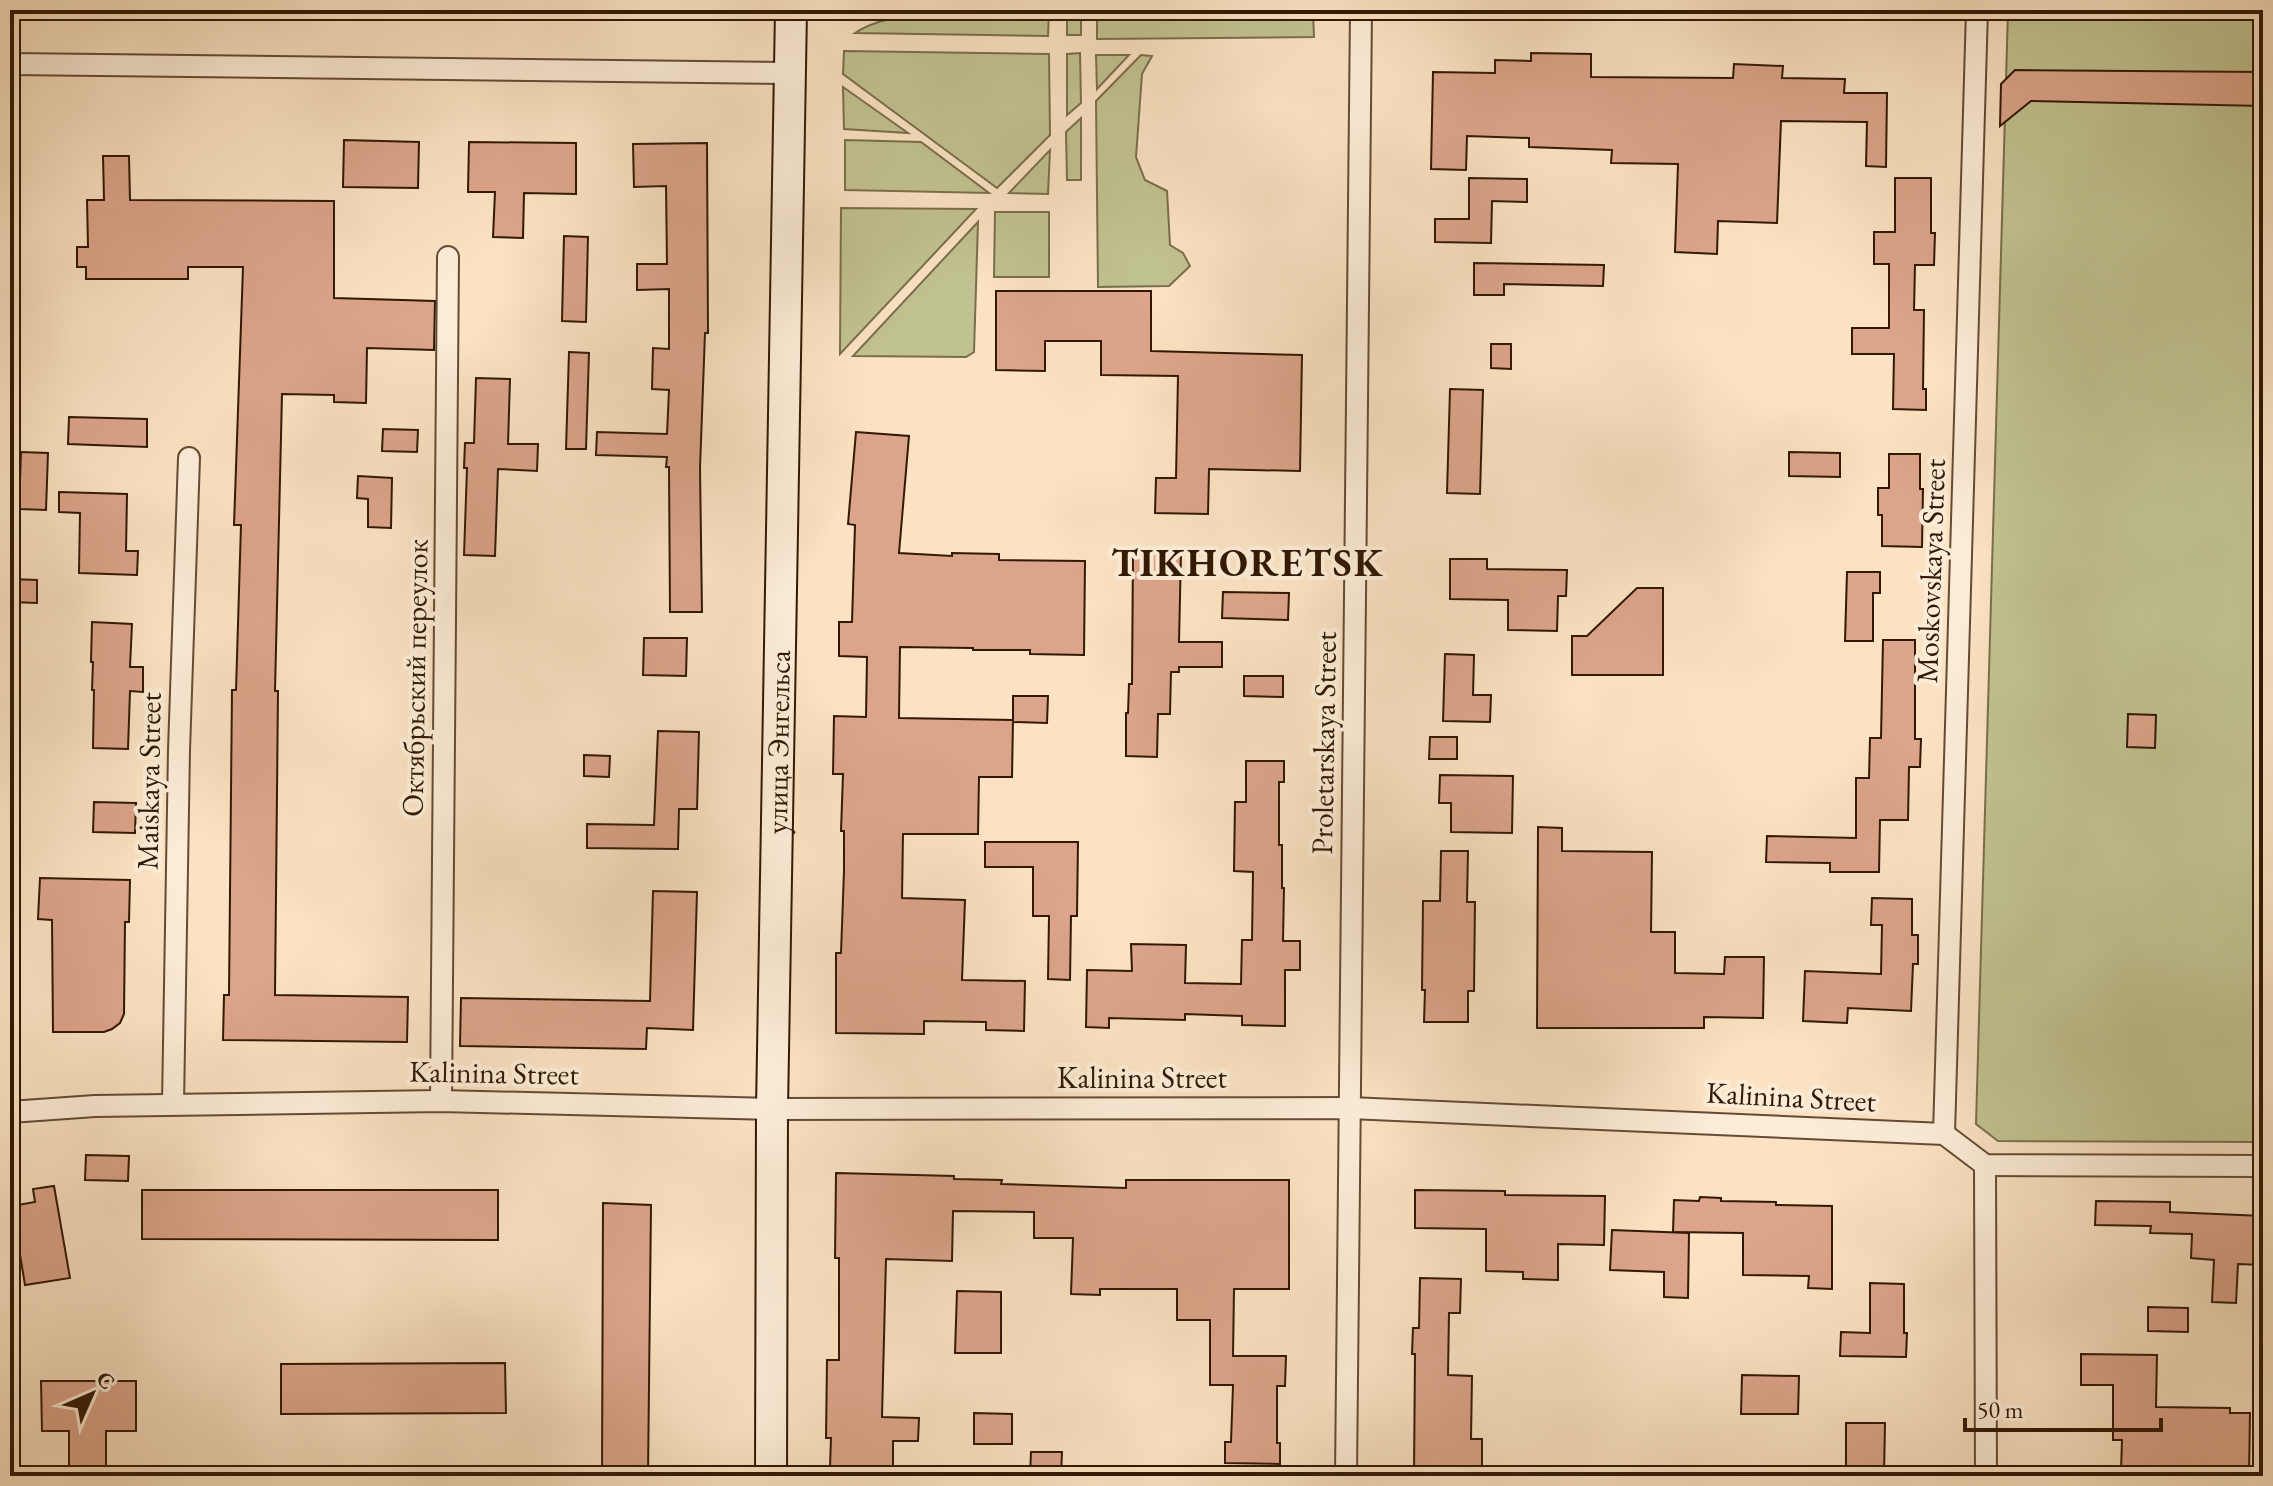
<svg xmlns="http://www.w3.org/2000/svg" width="2273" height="1486" font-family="'EB Garamond',serif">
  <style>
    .green { fill: #c1c291; stroke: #7a6e4a; stroke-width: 2 }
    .building { fill: #dca48a; stroke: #321904; stroke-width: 2 }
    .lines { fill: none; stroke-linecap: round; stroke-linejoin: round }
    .minor-casing { stroke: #644b34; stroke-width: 24 }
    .secondary-casing { stroke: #321904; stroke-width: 34 }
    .minor { stroke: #fcecd7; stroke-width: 20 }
    .secondary { stroke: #fcecd7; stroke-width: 30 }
    .labels { text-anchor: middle; stroke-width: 8; stroke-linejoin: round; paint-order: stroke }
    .street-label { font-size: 30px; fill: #321904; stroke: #fcecd7 }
    .district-label { font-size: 38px; font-weight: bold; letter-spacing: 2px; fill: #321904; stroke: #fcecd7 }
  </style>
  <rect width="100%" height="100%" fill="#fae2c2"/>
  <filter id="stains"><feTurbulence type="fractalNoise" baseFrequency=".0025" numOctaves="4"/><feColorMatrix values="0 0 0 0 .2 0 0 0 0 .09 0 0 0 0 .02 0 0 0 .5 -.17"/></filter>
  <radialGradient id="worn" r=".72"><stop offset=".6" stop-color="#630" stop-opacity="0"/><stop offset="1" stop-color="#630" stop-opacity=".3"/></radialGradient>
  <!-- green -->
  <g class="green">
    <path d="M981 10H1049L1048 36 855 33C886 12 944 12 981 10Z"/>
    <rect x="1067" y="10" width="14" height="25"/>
    <polygon points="1097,10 1313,10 1314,37 1097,39"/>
    <polygon points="2008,10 2263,10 2263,1142 1998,1141 1976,1124"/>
    <polygon points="844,51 1049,54 1050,135 997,188 843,74"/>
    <polygon points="1080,53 1081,103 1067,115 1067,54"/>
    <polygon points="1096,55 1129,55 1097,89"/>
    <polygon points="1141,55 1152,56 1142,74 1136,157 1145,180 1167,191 1170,245 1183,253 1190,266 1169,286 1098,287 1096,101"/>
    <polygon points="843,87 908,133 844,129"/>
    <polygon points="1081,118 1081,180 1067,180 1066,132"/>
    <polygon points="845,140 921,142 989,193 845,190"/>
    <polygon points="1050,150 1048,194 1009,193"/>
    <polygon points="841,208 976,209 840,354"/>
    <polygon points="995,212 1049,212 1049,277 994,277"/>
    <polygon points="978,222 974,352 966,357 853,356"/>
  </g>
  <!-- building -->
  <g class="building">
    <polygon points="1531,53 1591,54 1591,77 1733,78 1734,64 1783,66 1782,78 1845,79 1844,93 1887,93 1886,167 1866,166 1867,122 1781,121 1777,223 1718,221 1717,254 1675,252 1678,164 1611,163 1612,150 1529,147 1529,138 1467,136 1466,170 1431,169 1433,72 1495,73 1495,60 1531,61"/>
    <polygon points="2015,70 2263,72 2263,106 2031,101 2000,126 2001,84"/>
    <polygon points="344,140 419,142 418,188 343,187"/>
    <polygon points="469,142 576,143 576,194 524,193 523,238 493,237 495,192 468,192"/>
    <polygon points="707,143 708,333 705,333 700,468 702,612 670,612 669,467 666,467 667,457 596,455 597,432 667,434 669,390 652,389 653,348 669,349 669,289 637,290 637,264 667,264 666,186 634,187 633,144"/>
    <polygon points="103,156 129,156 130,200 334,201 334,298 435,301 434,350 367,348 366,403 334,402 334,395 282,394 275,691 278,691 275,995 408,997 407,1042 223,1040 224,995 229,995 232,690 236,690 241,525 234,525 243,267 188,267 188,279 86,279 86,267 77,267 77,247 88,247 87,200 104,200"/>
    <polygon points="1469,178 1527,179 1527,202 1492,201 1491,243 1435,242 1435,219 1469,219"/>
    <polygon points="1895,178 1931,178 1931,233 1935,233 1934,265 1915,265 1914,310 1924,310 1923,389 1926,389 1926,410 1893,409 1894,354 1852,354 1852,328 1889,328 1889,264 1874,264 1874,232 1895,232"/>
    <polygon points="564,236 588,237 586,322 562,321"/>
    <polygon points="1474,263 1604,265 1603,286 1504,284 1504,295 1474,295"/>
    <polygon points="996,291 1151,291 1151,351 1302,355 1300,471 1209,469 1208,514 1155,513 1156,478 1176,478 1178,376 1101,375 1101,341 1045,341 1045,371 996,370"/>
    <polygon points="1491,344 1511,344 1511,369 1491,368"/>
    <polygon points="569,352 589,353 586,449 566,449"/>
    <polygon points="476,378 510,379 508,444 538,444 537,471 498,469 495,556 464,555 467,468 464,468 465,443 474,443"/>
    <polygon points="1450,389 1483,390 1480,494 1447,493"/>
    <polygon points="69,417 147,419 147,447 68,444"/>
    <polygon points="383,429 418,430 417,452 382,451"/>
    <polygon points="856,432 909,436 899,553 952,556 952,553 999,554 999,560 1085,561 1084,655 1030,654 1030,650 973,650 973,648 900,647 899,718 1013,720 1012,777 979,777 978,834 903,834 902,898 965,900 962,980 1025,981 1024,1031 986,1030 986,1022 924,1021 924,1034 836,1033 836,953 841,953 844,871 844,831 841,831 843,774 833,774 834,716 866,717 867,657 839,656 839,622 852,622 855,525 848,524"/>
    <polygon points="21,452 48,453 46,510 19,509"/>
    <polygon points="1789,452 1840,453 1840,477 1789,476"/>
    <polygon points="1889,454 1920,454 1920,489 1923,489 1922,547 1882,546 1882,515 1878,515 1878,488 1889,488"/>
    <polygon points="358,476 392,478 391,528 368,527 368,499 357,498"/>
    <polygon points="59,492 127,494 126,551 138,551 137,575 79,573 80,513 59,512"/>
    <polygon points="1133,552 1181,553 1179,642 1222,642 1222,667 1179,667 1179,672 1171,672 1170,714 1158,714 1157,757 1126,756 1126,713 1128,713 1129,684 1132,684"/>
    <polygon points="1450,559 1487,559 1487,569 1567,570 1566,596 1558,596 1557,631 1508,630 1508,600 1450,599"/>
    <polygon points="1847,572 1880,572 1880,593 1873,593 1873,641 1845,641"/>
    <polygon points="10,579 37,580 37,603 10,602"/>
    <polygon points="1637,588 1663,588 1663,675 1572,675 1572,636 1587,636"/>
    <polygon points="1223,592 1289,593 1288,620 1222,618"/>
    <polygon points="92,622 132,624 130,667 143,667 143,692 130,691 128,749 93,748 94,690 92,690 93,662 91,662"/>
    <polygon points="644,638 687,638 686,676 643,675"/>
    <polygon points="1883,640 1915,640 1915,739 1921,739 1920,767 1909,767 1908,820 1880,820 1879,872 1830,872 1830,863 1766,862 1767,836 1856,838 1856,778 1869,778 1870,738 1881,738"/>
    <polygon points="1445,654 1474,655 1473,695 1491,695 1490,722 1443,721"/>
    <polygon points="1244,676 1283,676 1283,697 1244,696"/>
    <polygon points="1013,696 1048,696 1047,723 1013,722"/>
    <polygon points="2128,714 2156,715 2155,748 2127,747"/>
    <polygon points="658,731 699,732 697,809 679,809 678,849 587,848 587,824 654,825"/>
    <polygon points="1430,737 1457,737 1457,759 1429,759"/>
    <polygon points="584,755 610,756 609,777 584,776"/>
    <polygon points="1246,761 1284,761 1284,782 1279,782 1279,845 1282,845 1282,888 1284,888 1283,941 1300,941 1300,970 1285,970 1285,1026 1242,1025 1242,1016 1185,1014 1185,1020 1109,1018 1109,1028 1086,1027 1087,970 1132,971 1131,944 1186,945 1185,983 1241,984 1242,940 1252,940 1253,872 1234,871 1235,802 1246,802"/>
    <polygon points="1440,775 1513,776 1512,833 1451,832 1451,803 1439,803"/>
    <polygon points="94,802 136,803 135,833 93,832"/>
    <polygon points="1538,827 1562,828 1562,851 1652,852 1651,932 1675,932 1675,973 1724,974 1725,957 1764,957 1763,1018 1704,1017 1704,1028 1537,1028"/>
    <polygon points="985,842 1078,842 1077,916 1071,916 1070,980 1048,979 1049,916 1033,916 1033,867 985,867"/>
    <polygon points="1441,851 1468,851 1467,902 1475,902 1474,991 1468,991 1468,1022 1424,1022 1425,990 1422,990 1423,901 1440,901"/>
    <polygon points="40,878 130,880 129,922 125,922 124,1014 120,1023 112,1029 104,1032 53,1032 52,920 38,919"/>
    <polygon points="653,891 697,892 693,1030 647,1028 646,1049 460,1046 461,998 650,1001"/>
    <polygon points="1872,898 1912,899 1912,935 1918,935 1918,964 1913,964 1911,1011 1848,1008 1847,1023 1803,1021 1805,971 1881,974 1882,925 1871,925"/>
    <polygon points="86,1155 129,1156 128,1181 85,1180"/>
    <polygon points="836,1173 954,1176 954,1179 1002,1180 1001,1184 1126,1188 1126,1180 1289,1180 1289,1289 1234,1289 1233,1356 1286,1356 1285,1386 1277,1386 1277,1443 1280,1443 1280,1464 1225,1463 1225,1442 1231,1442 1233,1385 1210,1385 1210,1320 1177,1320 1177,1289 1100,1289 1100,1295 1071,1294 1073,1238 1034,1238 1034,1212 953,1211 952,1261 886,1259 882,1417 919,1418 918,1441 893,1441 893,1469 830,1468 831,1438 826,1438 827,1360 839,1360 839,1258 835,1258"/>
    <polygon points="54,1186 70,1278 25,1285 12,1206 35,1202 33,1189"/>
    <polygon points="142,1190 498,1190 498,1240 142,1239"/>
    <polygon points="1415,1190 1505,1191 1505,1195 1605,1196 1604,1245 1558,1244 1558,1280 1523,1279 1523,1272 1486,1271 1486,1229 1415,1228"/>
    <polygon points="1700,1197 1721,1198 1721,1201 1776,1202 1776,1205 1832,1206 1832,1289 1808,1288 1809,1276 1743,1275 1743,1233 1673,1232 1674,1200 1699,1201"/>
    <polygon points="2096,1201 2170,1202 2170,1212 2263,1216 2263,1265 2238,1264 2236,1303 2212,1302 2214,1260 2191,1258 2192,1234 2150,1233 2151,1226 2095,1225"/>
    <polygon points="603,1203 651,1205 648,1476 602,1476"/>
    <polygon points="1612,1230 1689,1233 1688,1298 1664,1297 1664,1272 1610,1270"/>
    <polygon points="1420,1278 1461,1279 1460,1313 1449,1313 1448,1375 1472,1376 1471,1439 1482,1439 1482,1476 1414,1476 1415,1354 1412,1354 1413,1328 1419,1328"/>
    <polygon points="1870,1283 1904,1284 1904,1333 1907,1333 1906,1357 1840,1356 1841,1332 1870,1333"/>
    <polygon points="957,1291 1001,1292 1001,1353 955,1353"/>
    <polygon points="2148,1307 2188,1308 2188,1332 2148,1331"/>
    <polygon points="2081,1354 2157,1355 2156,1407 2230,1408 2230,1413 2250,1413 2249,1475 2201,1476 2201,1472 2121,1471 2122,1440 2113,1440 2113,1385 2081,1385"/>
    <polygon points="505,1363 506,1413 281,1414 281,1364"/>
    <polygon points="1742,1375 1799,1376 1798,1414 1741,1414"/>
    <polygon points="41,1381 136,1381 136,1431 106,1431 106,1476 69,1476 69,1431 42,1431"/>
    <polygon points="974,1413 1012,1414 1012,1444 974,1444"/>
    <polygon points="1846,1423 1885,1423 1884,1476 1846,1476"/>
    <polygon points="1031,1452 1062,1452 1061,1476 1030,1476"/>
  </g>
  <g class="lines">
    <defs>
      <g id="minor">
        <polyline points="10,64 791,73"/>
        <polyline points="441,1101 448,257"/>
        <polyline points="173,1104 179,750 189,458"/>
        <polyline points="10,1112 95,1106 441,1101 772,1109 1350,1108 1944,1134 1985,1165 2263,1166"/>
        <polyline points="1944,1134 1977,10"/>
        <polyline points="1985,1165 1986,1476"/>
        <polyline points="1346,1476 1361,10"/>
      </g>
      <g id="secondary">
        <path id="s1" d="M771 1476 772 1109 791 10"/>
      </g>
    </defs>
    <!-- minor casing -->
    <use href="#minor" class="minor-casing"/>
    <!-- secondary casing -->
    <use href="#secondary" class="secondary-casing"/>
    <!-- minor -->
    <use href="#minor" class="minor"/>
    <!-- secondary -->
    <use href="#secondary" class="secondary"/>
  </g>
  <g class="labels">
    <!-- street labels -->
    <g class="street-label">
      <text transform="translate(1931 571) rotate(-88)" y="10">Moskovskaya Street</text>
      <text transform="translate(415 678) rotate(-89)" y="10">Октябрьский переулок</text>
      <text dy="10" stroke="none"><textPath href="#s1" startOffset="734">улица Энгельса</textPath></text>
      <text transform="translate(1324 743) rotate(-89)" y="10">Proletarskaya Street</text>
      <text transform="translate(149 781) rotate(-89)" y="10">Maiskaya Street</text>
      <text transform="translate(494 1073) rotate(1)" y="10">Kalinina Street</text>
      <text x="1142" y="1088">Kalinina Street</text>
      <text transform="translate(1791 1097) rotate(3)" y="10">Kalinina Street</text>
    </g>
    <!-- district labels -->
    <g class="district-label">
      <text x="1248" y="576">TIKHORETSK</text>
    </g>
  </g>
  <!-- margin -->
  <rect width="2273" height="1486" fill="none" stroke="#fae2c2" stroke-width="40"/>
  <rect x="12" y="12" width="2249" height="1462" fill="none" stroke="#321904" stroke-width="4"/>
  <rect x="20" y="20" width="2233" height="1446" fill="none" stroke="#321904" stroke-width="2"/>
  <!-- north arrow -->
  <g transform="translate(92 1394) rotate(45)" stroke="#fcecd7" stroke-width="6" paint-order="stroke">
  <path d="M0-6L14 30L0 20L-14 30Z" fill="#321904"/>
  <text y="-12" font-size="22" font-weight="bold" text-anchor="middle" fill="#321904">С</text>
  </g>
  <!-- scale -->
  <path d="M1965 1418v12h196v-12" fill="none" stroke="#321904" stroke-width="4"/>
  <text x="1977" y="1418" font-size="24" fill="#321904" stroke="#fcecd7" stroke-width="6" paint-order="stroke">50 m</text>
  <rect width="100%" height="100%" filter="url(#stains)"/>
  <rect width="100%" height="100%" fill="url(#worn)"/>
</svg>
